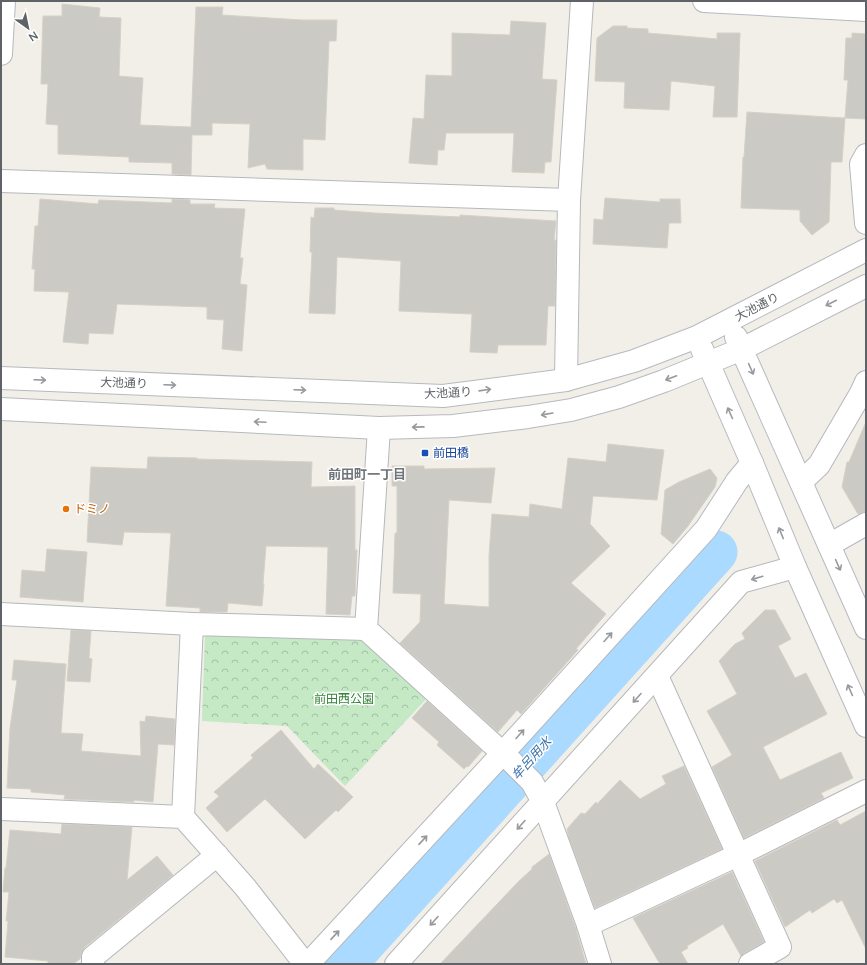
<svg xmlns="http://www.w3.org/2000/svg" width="867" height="965" font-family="Lato,'Noto Sans JP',sans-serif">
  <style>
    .forest { fill: url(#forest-crowns) }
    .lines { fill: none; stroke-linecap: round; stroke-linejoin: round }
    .river { stroke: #aadaff; stroke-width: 43 }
    .building { fill: #cccac5; stroke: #d6d1c6 }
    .street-casing { stroke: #b5b8bc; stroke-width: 24 }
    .secondary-casing { stroke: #b6babf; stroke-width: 24 }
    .street { stroke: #fff; stroke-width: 22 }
    .secondary { stroke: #fff; stroke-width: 22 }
    .oneway { stroke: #979a9d }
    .transit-dot { fill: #1a4fb4; stroke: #fff; stroke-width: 1.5 }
    .food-dot { fill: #e8710a; stroke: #fff; stroke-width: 1.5 }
    .labels { text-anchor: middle; stroke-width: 3; stroke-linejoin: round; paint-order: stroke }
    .street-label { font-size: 12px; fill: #5f6368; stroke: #fff }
    .transit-label { font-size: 12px; fill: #164399; stroke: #fff; text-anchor: start }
    .food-label { font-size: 12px; fill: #c56008; stroke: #fff; text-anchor: start }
    .park-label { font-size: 12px; fill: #348238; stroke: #fff }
    .neighbourhood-label { font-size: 13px; font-weight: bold; fill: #70757a; stroke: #fff }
    .water-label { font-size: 13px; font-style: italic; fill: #4174aa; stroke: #fff }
  </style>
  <defs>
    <pattern id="forest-crowns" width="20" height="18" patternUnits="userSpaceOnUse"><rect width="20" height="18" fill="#c5e8c5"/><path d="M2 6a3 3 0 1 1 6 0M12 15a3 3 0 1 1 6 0" fill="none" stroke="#a3c0a4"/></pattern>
  </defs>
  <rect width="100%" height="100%" fill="#f1efe8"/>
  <!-- forest -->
  <polygon class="forest" points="205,634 359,638 371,641 428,697 345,786 287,726 202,721"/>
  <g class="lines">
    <!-- river -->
    <polyline class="river" points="345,964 716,552"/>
  </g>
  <!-- building -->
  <g class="building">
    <polygon points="62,4 100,8 99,17 121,18 119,76 143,78 140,125 191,127 196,7 223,7 222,15 302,20 337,20 336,41 329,41 325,140 303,139 303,170 267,169 265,164 248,168 250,124 212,123 212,135 192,135 191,175 172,174 172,163 129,162 129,157 58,154 58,125 46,124 48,84 41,84 43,16 62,16"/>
    <polygon points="511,21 546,23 542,79 557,80 551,162 545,162 544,173 512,172 514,133 446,133 444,150 438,150 437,165 409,163 413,118 424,119 426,75 452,76 452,33 510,35"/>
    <polygon points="613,26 627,26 627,28 648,29 648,33 717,39 717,33 740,33 737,117 713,117 715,86 671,81 669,110 624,108 625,82 595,81 597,38"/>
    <polygon points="852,33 866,34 866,119 845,118 848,80 844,80 846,38 852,38"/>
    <polygon points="747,112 845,118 842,162 831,162 829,222 812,235 800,221 800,210 741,208 743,157 744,157"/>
    <polygon points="605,198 660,202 660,199 680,199 681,223 669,223 667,248 593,244 594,219 603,220"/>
    <polygon points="40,199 98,204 99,200 172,203 172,199 190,200 190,204 215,204 214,208 245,209 240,258 243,258 240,284 247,285 242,351 222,349 224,320 207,319 207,307 117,304 113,334 89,333 88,344 63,342 69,292 34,291 35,269 32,269 35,226 38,226"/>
    <polygon points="315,208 334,208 334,210 375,213 460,217 460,215 556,221 554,240 556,240 555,306 548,306 546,345 498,345 497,353 470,352 472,314 399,311 401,261 337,257 335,314 309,313 312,252 310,252 311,217 314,218"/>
    <polygon points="866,422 866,512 858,514 842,487 847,462 849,462"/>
    <polygon points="608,444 664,450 657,500 593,496 590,524 610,546 571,583 606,614 576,649 578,650 521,714 517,710 498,732 400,643 420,622 421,594 393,593 395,533 397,533 397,486 392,486 392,466 424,466 424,469 495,468 491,503 449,500 444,604 489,607 489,556 492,514 529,517 530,504 562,509 568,458 606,462"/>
    <polygon points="148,457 197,458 197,459 312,462 311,487 355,486 355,550 357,550 355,596 352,596 350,615 326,614 328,547 266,546 263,584 264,584 262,606 228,603 227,612 200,612 200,608 166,606 171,533 124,532 122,545 87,542 91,467 147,469"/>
    <polygon points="710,469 717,478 715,487 688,526 673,544 661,534 665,490 679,482"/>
    <polygon points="47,549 87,552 83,602 20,597 22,570 45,572"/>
    <polygon points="765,610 775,610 791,639 778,646 795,678 806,673 827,714 763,747 780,780 841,752 853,778 821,793 824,798 744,838 712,767 732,755 707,711 737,694 719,661 735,644 745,639 742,633"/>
    <polygon points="71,630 91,631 89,658 92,659 90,682 67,681"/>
    <polygon points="14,660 66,664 61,733 83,734 81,751 141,756 140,721 145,722 146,716 175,719 174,745 158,744 153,802 134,800 134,802 64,799 65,795 31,792 31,789 7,788 10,728 17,680 12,680"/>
    <polygon points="427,701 482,751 468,767 467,766 464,769 437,745 439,742 412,718"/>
    <polygon points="281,730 314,769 318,764 353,797 338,812 336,810 305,839 265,799 227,832 206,808 219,796 214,792 253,758 251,755"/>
    <polygon points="684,766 722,849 595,908 569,838 567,829 581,813 585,814 596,802 597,804 620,780 640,799 666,784 662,776"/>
    <polygon points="866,811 866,949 842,900 837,903 834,899 812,913 810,910 785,927 755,861 837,820 840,825"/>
    <polygon points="62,824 132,827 127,880 157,856 173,875 85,947 82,952 80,959 73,964 48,964 48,961 5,957 8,921 6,921 9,892 3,892 5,868 6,868 10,830 61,834"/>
    <polygon points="549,854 576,929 586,964 440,964 518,882 532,869 532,867"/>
    <polygon points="732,872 764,942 744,953 741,956 723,924 687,946 688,948 681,952 688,964 660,964 633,918"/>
  </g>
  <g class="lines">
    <defs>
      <g id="street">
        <polyline points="866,155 861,164 866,223"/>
        <polyline points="1,181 569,200"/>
        <polyline points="566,380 569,200 582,1"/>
        <polyline points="379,428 366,629 508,758 532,782 543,802 588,925 600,964"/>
        <polyline points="801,482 819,465 861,393 866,382"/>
        <polyline points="829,545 866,524"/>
        <polyline points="1,614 192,624"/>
        <polyline points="657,676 780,947 750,964"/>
        <polyline points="1,809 183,817 245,887 305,964"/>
        <polyline points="183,817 192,624 366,629"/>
        <polyline points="588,925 738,855 866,791"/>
        <polyline points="93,964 93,957 217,855"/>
        <polyline points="308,964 502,754 706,529 737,481 752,463"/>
        <polyline points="396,964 741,582 795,567"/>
      </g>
      <g id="secondary">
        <polyline points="704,1 866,10"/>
        <polyline points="1,54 4,1"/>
        <polyline points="736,337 866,628"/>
        <polyline points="702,349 752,463 795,567 866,726"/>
        <polyline points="1,378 443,396 566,380 634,361 697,337 866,250"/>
        <polyline points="1,409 379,428 453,426 528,417 571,410 619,397 664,381 742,349 866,286"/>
      </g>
    </defs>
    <!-- street casing -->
    <use href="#street" class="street-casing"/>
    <!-- secondary casing -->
    <use href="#secondary" class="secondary-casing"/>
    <!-- street -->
    <use href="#street" class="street"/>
    <!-- secondary -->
    <use href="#secondary" class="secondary"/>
  </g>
  <!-- one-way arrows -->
  <defs><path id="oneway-shaft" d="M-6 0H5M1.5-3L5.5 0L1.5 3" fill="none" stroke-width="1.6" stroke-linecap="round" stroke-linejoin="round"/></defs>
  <g class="oneway">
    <use href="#oneway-shaft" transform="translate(831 303) rotate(153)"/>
    <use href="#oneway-shaft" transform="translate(751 369) rotate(66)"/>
    <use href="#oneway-shaft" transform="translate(671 378) rotate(159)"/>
    <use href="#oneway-shaft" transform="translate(40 380) rotate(2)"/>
    <use href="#oneway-shaft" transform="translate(170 385) rotate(2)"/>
    <use href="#oneway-shaft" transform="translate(300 390) rotate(2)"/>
    <use href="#oneway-shaft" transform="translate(485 390) rotate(-8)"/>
    <use href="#oneway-shaft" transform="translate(730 413) rotate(-114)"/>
    <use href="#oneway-shaft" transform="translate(547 414) rotate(170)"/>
    <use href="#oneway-shaft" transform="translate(260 422) rotate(-177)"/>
    <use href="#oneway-shaft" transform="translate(418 427) rotate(179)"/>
    <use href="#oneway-shaft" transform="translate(781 533) rotate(-112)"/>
    <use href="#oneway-shaft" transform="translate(838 565) rotate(66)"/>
    <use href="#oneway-shaft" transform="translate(757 578) rotate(164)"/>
    <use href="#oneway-shaft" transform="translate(608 637) rotate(-48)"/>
    <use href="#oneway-shaft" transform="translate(850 690) rotate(-114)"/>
    <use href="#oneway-shaft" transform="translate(637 698) rotate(132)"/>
    <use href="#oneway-shaft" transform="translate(520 734) rotate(-48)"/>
    <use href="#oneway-shaft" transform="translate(521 825) rotate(132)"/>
    <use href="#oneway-shaft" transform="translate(423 840) rotate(-47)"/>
    <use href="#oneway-shaft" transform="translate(434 921) rotate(132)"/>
    <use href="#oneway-shaft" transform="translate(335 935) rotate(-47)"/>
  </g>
  <!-- markers -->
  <rect class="transit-dot" x="421" y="449" width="8" height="8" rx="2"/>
  <circle class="food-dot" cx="66" cy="509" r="4"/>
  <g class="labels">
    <!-- street labels -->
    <g class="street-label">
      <text transform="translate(757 307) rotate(-27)" y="4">大池通り</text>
      <text transform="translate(124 383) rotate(2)" y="4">大池通り</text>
      <text transform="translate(448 393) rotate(-3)" y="4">大池通り</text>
    </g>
    <!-- transit labels -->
    <g class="transit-label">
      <text x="433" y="457">前田橋</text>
    </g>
    <!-- food labels -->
    <g class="food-label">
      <text x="74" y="513">ドミノ</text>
    </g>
    <!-- park labels -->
    <g class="park-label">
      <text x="344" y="703">前田西公園</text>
    </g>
    <!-- neighbourhood labels -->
    <g class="neighbourhood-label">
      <text x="367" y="479">前田町一丁目</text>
    </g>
    <!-- water labels -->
    <g class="water-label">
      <text transform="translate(531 758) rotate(-48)" y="5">牟呂用水</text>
    </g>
  </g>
  <!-- border -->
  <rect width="867" height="965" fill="none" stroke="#5f6368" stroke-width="4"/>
  <!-- north arrow -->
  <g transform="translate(28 28) rotate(147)" stroke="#ffffff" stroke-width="3" paint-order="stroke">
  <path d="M0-3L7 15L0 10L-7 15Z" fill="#5f6368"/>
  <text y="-6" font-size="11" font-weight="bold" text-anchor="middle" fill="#5f6368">N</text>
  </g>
</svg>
